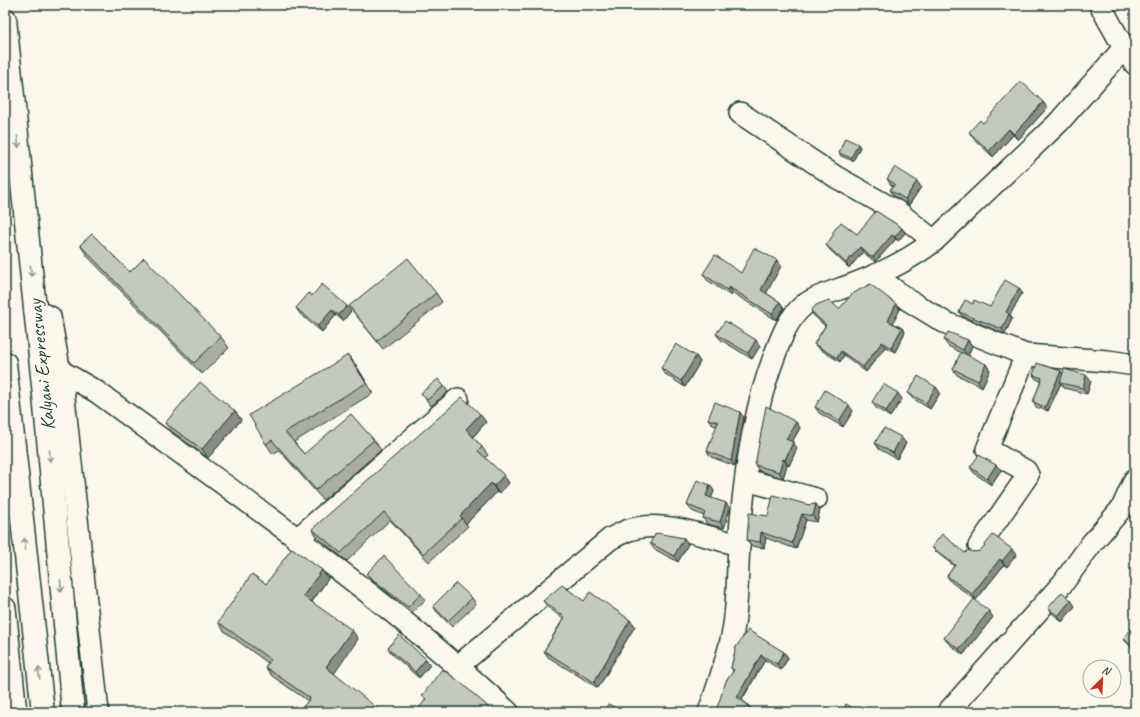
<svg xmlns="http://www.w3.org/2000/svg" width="1140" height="717" font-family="Caveat,sans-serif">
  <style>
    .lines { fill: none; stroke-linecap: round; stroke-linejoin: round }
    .minor-casing { stroke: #1f3d34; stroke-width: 24 }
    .highway-casing { stroke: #1f3d34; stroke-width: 25 }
    .minor { stroke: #fbf7ec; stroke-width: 21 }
    .highway { stroke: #fbf7ec; stroke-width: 22 }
    .wall { fill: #a9ada3; stroke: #1f3d34 }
    .shaded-wall { fill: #898d85; stroke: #1f3d34 }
    .building { fill: #c4c9be; stroke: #1f3d34 }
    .oneway { stroke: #8d9a90 }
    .labels { text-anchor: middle; stroke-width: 4; stroke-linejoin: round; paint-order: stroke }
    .street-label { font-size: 20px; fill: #1f3d34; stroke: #fbf7ec }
  </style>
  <rect width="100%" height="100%" fill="#fbf7ec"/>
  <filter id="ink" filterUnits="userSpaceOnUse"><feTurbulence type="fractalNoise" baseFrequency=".025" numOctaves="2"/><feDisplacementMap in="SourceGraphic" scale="8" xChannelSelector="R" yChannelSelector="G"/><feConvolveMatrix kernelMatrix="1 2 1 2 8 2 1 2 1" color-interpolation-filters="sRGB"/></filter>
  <g filter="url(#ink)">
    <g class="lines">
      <defs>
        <g id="minor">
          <polyline points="1100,5 1124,48 1135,64"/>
          <polyline points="740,113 836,177 898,212 934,241"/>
          <polyline points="875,275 908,300 944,322 1018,352 1026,355 1108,361 1135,365"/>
          <polyline points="35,311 50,317 63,389 98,712"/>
          <path d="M59 370 97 392C237 495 381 593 508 712"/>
          <polyline points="746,480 816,499"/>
          <polyline points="297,539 458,399"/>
          <polyline points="979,546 1028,475 1026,471 987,449 1026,355"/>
          <polyline points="5,608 16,712"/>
          <path d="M458 666 610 539C616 536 623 532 629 530 663 519 706 537 739 545"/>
          <path d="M709 712C718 685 728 658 733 631 738 603 737 574 739 546 743 485 752 415 774 357 781 338 788 318 804 305 818 295 835 291 851 285 878 275 911 259 934 241L1058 123 1124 48"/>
          <polyline points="948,712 1063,583 1092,543 1122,508 1135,479"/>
        </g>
        <g id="highway">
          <polyline points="5,19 44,395 73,712"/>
          <polyline points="5,363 43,712"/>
        </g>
      </defs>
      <!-- minor casing -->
      <use href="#minor" class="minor-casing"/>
      <!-- highway casing -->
      <use href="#highway" class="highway-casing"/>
      <!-- minor -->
      <use href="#minor" class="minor"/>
      <!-- highway -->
      <use href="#highway" class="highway"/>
    </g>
    <!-- wall -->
    <g class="wall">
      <polygon points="1043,102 1047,108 1018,140 1013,135 993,157 973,138 969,132"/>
      <polygon points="860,147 853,161 841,156 839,153"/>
      <polygon points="887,179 921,187 909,205 894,196 890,190 893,186 891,185"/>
      <polygon points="902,228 905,233 898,241 896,239 876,261 875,262 863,252 849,268 829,249 826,245 834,235 832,233 857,234"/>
      <polygon points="80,245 130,272 221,337 229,348 202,374 88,257"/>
      <polygon points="777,260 781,266 766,293 780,302 784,308 776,320 733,293 731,296 707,280 703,274 741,273"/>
      <polygon points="436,293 442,302 383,349 355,314 349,306"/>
      <polygon points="1022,293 1010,315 1012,319 1005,334 962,316 959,312 973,304 990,307"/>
      <polygon points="312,296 351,311 343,321 336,315 322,332 300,314 296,308"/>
      <polygon points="839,309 900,309 893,323 902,328 905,332 895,352 885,347 866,372 844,355 840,362 818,348 814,344 825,326 814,316 811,311"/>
      <polygon points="716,334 760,346 752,359 721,340"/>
      <polygon points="944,340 968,340 972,346 968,355 990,370 982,387 957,375 953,369 961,353 948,346"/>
      <polygon points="696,356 700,362 685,387 665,374 661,368"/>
      <polygon points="356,365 373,393 294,442 304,454 374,440 381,450 323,500 279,450 273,454 266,444"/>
      <polygon points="1061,371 1062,374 1091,381 1087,394 1064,388 1061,383 1048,411 1036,407 1033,402 1041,381 1036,379 1033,375"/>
      <polygon points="444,386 448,392 431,406 421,393"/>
      <polygon points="936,387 940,393 930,409 912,398 908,393"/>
      <polygon points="902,399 890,417 876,408 872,402"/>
      <polygon points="815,407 853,411 843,427 819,413"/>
      <polygon points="235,411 241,420 208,458 171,431 165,423"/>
      <polygon points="744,418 735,466 711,457 707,451 717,426 713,425 708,419"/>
      <polygon points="486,422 473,437 482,447 488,455 485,458 509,483 499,494 497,492 466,524 468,526 429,562 390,520 347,561 318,538 312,529"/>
      <polygon points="796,422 800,428 792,442 797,448 789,466 787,465 783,478 759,471 755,465"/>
      <polygon points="875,443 906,443 897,459 879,449"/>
      <polygon points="970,467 1001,470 991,485 974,473"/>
      <polygon points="710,485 714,491 711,498 726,503 730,509 724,528 707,524 703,518 704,516 692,511 687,505"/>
      <polygon points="816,504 820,510 817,522 806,520 796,549 766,538 764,548 751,546 747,540 768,516 809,505"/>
      <polygon points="684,538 688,544 678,562 654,549 650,543"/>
      <polygon points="932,547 965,553 974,552 1016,555 1007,567 1004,565 976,600 951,582 947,576 954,566 936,552"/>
      <polygon points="322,570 328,579 312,602 358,639 308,701 272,676 265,667 268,663 224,631 218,622 266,584"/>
      <polygon points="366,574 421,594 425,600 412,613 371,579"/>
      <polygon points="472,598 476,604 452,627 437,612 433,606"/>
      <polygon points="543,601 584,601 630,620 635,626 598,688 548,657 544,651 563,619 548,607"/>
      <polygon points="1075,606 1062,622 1052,613 1048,608"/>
      <polygon points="993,617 963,655 948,643 944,638"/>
      <polygon points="1135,629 1135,650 1125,641 1123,638"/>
      <polygon points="736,647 784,652 788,658 781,670 765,660 742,700 748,705 752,710 716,711 733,671 731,668"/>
      <polygon points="388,648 430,665 419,678 392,654"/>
    </g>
    <!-- shaded-wall -->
    <g class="shaded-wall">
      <polygon points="1043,102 1047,108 1018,140 1014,134"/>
      <polygon points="1009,129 1013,135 993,157 989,151"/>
      <polygon points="858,144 860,147 853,161 851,158"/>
      <polygon points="917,181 921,187 909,205 905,199"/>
      <polygon points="902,228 905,233 898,241 895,237"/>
      <polygon points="892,235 896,239 876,261 873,257"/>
      <polygon points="860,247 863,252 849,268 846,263"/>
      <polygon points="777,260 781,266 765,296 761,290"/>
      <polygon points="729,287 733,293 731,296 727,290"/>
      <polygon points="1019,288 1022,293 1010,315 1012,319 1005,334 1002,329 1006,312"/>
      <polygon points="780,302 784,308 776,320 772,314"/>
      <polygon points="896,304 900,309 892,325 888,321"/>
      <polygon points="347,306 351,311 343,321 339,315"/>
      <polygon points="332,310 336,315 322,332 318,326"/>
      <polygon points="902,328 905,332 895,352 891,348"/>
      <polygon points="756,340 760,346 752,359 748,353"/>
      <polygon points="968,340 972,346 968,356 963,350"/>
      <polygon points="882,342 885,347 866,372 863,367"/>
      <polygon points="841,351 844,355 840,362 837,358"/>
      <polygon points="348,355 356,365 373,393 366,383"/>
      <polygon points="696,356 700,362 685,387 681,381"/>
      <polygon points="986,364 990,370 982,387 978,381"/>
      <polygon points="1061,371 1064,376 1048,411 1045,407"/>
      <polygon points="1086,375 1091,381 1087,394 1083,388"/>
      <polygon points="936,387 940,393 930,409 926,403"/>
      <polygon points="898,393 902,399 890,417 886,411"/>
      <polygon points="849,405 853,411 843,427 839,421"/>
      <polygon points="235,411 241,420 208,458 202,449"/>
      <polygon points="740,412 744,418 735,466 731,461"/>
      <polygon points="480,414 486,422 472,438 466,429"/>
      <polygon points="796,422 800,428 790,445 786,439"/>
      <polygon points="901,437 906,443 897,459 893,453"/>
      <polygon points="793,442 797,448 789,466 785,460"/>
      <polygon points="783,459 787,465 783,478 779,472"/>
      <polygon points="996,465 1001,470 991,485 987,479"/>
      <polygon points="504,475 509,483 499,494 494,486"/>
      <polygon points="491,483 497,492 466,524 460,516"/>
      <polygon points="710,485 714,491 710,502 706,496"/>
      <polygon points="726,503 730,509 724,528 720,522"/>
      <polygon points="816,504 820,510 817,522 813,516"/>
      <polygon points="802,514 806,520 796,549 792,543"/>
      <polygon points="761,532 766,538 764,548 760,542"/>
      <polygon points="684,538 688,544 678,562 674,556"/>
      <polygon points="1012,549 1016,555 1007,567 1002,561"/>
      <polygon points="1000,559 1004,565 976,600 972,594"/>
      <polygon points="322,570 328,579 309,605 303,596"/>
      <polygon points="1071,600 1075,606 1062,622 1058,616"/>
      <polygon points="989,611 993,617 963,655 959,649"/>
      <polygon points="630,620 635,626 598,688 594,682"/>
      <polygon points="352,630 358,639 332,677 326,667"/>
      <polygon points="784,652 788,658 781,670 777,664"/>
      <polygon points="761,655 765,660 740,702 737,697"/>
      <polygon points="426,659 430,665 419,678 415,672"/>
      <polygon points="748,705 752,710 751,712 743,712"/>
    </g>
    <!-- building -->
    <g class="building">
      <polygon points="1021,81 1043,102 1014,134 1009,129 989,151 969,132 980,120 983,123"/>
      <polygon points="845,138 858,144 851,158 839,153"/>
      <polygon points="895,167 917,181 905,199 890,190 895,184 887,179"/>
      <polygon points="876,211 902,228 895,237 892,235 873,257 871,257 860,247 846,263 826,245 834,234 832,233 841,222 857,234"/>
      <polygon points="92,234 130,272 144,258 221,337 194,363 80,245"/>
      <polygon points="754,248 777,260 761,290 780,302 772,314 729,287 727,290 703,274 715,255 741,273"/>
      <polygon points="408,258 436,293 377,341 349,306"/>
      <polygon points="1005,280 1019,288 1006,312 1009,314 1002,329 959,312 965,300 973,304 974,300 990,307"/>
      <polygon points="322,284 347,306 339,315 332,310 318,326 296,308 309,293 312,296"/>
      <polygon points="870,284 896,304 888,321 902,328 891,348 882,342 863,367 841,351 837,358 814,344 826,325 811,311 816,305 829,300 839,309 852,294"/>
      <polygon points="725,321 756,340 748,353 716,334"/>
      <polygon points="948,332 968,340 963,350 944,340"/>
      <polygon points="676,344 696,356 681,381 661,368"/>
      <polygon points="961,352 986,364 978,381 953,369"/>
      <polygon points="348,355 366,383 285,432 304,454 351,414 374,440 316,490 272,440 266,444 249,415"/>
      <polygon points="1037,363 1061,371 1045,407 1033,402 1042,378 1033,375"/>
      <polygon points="1064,369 1086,375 1083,388 1060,383"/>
      <polygon points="918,376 936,387 926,403 908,393"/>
      <polygon points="438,379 444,386 427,400 421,393"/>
      <polygon points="200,382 235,411 202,449 165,423"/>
      <polygon points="883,384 898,393 886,411 872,402"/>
      <polygon points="825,390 849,405 839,421 815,407"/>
      <polygon points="462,397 480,414 466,429 482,447 478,451 504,475 494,486 491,483 460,516 462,518 423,554 384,512 341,553 312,529"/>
      <polygon points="715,402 740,412 731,461 707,451 718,422 708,419"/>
      <polygon points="766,406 796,422 786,439 793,442 785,460 783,459 779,472 755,465"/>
      <polygon points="884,428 901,437 893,453 875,443"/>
      <polygon points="979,455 996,465 987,479 970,467"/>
      <polygon points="697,480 710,485 706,496 726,503 720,522 703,518 705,512 687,505"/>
      <polygon points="773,495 809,505 816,504 813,516 802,514 792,543 761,532 760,542 747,540 749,513 768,516"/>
      <polygon points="656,533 684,538 674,556 650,543"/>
      <polygon points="942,534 965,553 968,550 974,552 980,551 993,535 1012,549 1002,561 1000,559 972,594 947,576 955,565 932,547"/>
      <polygon points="292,548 322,570 303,596 352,630 326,667 382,712 299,712 310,698 265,667 271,660 218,622 252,574 266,584"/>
      <polygon points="384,556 421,594 408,607 366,574"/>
      <polygon points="456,583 472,598 448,621 433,606"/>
      <polygon points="562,585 584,601 590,592 630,620 594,682 544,651 565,617 543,601"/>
      <polygon points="1062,592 1071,600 1058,616 1048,608"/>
      <polygon points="974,599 989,611 959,649 944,638"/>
      <polygon points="1133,627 1135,629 1135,649 1123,638"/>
      <polygon points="748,630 784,652 777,664 761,655 737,697 748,705 743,712 715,712 716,711 726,681 734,670 731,668 736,647"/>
      <polygon points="399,635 426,659 415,672 388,648"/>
      <polygon points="442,669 459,681 494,712 416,712 426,699 422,696"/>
      <polygon points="608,704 625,712 604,712"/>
      <polygon points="846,704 860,712 842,712"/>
    </g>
    <!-- one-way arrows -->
    <defs><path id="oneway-shaft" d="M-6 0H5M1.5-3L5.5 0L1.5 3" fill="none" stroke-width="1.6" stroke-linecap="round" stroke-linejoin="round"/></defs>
    <g class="oneway">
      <use href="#oneway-shaft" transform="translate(18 142) rotate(84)"/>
      <use href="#oneway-shaft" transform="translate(31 271) rotate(84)"/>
      <use href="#oneway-shaft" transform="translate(50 456) rotate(85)"/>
      <use href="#oneway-shaft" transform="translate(25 544) rotate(-96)"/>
      <use href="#oneway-shaft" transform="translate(61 586) rotate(85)"/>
      <use href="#oneway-shaft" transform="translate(39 673) rotate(-96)"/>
    </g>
  </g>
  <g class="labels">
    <!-- street labels -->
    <g class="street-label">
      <text transform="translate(41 365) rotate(-96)" y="7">Kalyani Expressway</text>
    </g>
  </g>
  <!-- margin -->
  <rect width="1140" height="717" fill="none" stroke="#fbf7ec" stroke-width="20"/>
  <rect x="10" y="10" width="1120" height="697" fill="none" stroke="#1f3d34" stroke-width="1.5" filter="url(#ink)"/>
  <!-- north arrow -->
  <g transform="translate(1102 679) rotate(24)"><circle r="19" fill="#fbf7ec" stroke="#a3ada2"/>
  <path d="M0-3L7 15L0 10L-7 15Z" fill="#c8321e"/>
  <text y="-6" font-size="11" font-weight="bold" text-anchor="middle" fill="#1f3d34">N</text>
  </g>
</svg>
